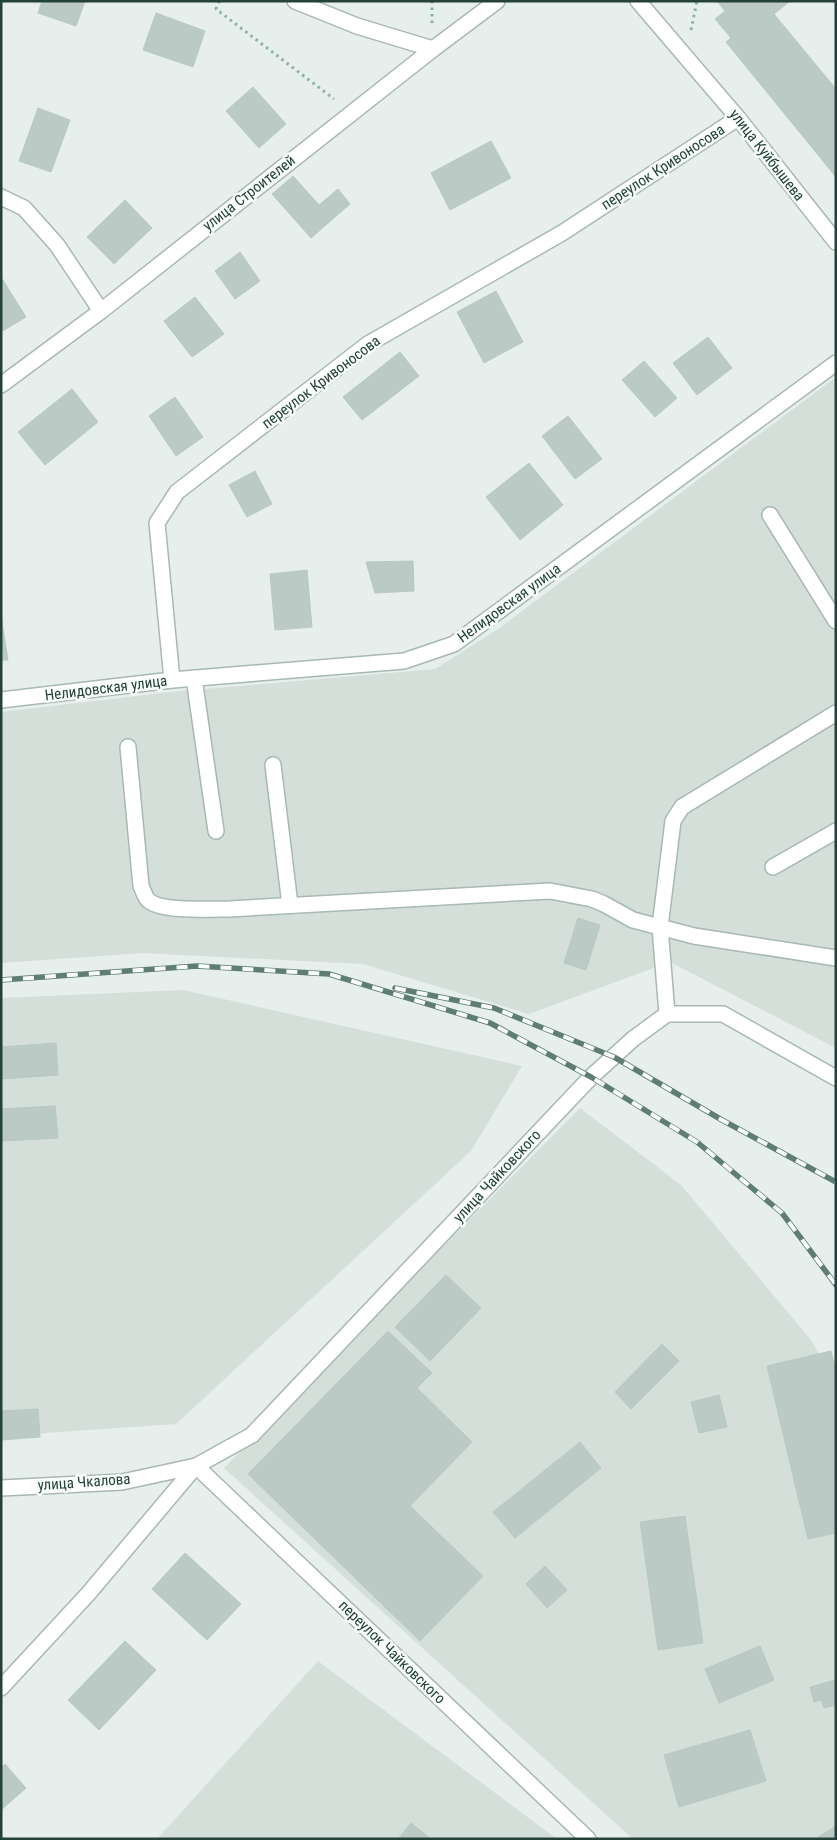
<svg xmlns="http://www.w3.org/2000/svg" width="837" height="1840" font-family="'Roboto Condensed',sans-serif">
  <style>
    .built { fill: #d4dfda }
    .building { fill: #bbcac4; stroke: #b8c9c2 }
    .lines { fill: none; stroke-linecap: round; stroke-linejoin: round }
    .service-casing { stroke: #a8b8b2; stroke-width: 18 }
    .minor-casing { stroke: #a8b8b2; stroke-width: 18 }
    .tertiary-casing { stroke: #a8b8b2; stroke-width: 18 }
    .path { stroke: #86b3a5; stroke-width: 3; stroke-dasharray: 2.5 4; stroke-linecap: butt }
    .service { stroke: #fff; stroke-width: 15 }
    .minor { stroke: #fff; stroke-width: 15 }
    .tertiary { stroke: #fff; stroke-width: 15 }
    .rail-casing { stroke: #5f7d75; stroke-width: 5.5 }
    .rail { stroke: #f7fbf9; stroke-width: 4; stroke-dasharray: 11; stroke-linecap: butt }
    .labels { text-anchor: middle; stroke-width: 5; stroke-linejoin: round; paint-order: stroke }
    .street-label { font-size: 15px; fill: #24423a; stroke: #f7fbf9 }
  </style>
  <rect width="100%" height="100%" fill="#e6efeb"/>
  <!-- built -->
  <g class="built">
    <polygon points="836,377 836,1048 670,962 529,1014 363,964 143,953 1,963 1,712 170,692 435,669 498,629"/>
    <polygon points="183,990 522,1066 471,1151 176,1424 1,1436 1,998"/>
    <polygon points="580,1108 681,1185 812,1341 836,1385 836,1839 633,1839 224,1468"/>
    <polygon points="318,1661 557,1839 157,1839"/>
  </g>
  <!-- building -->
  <g class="building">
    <polygon points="42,1 85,1 76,26 38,13"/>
    <polygon points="790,1 774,14 836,89 836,177 726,42 731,38 715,19 725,11 717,1"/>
    <polygon points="156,13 205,31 193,67 143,50"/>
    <polygon points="253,87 286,124 259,148 226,111"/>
    <polygon points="38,108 70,120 51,172 19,161"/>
    <polygon points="491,141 511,178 450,210 431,173"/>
    <polygon points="293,176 319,205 338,189 350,204 311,238 272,194"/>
    <polygon points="125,200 152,228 114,264 87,237"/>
    <polygon points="240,252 260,281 235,299 215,271"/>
    <polygon points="1,277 26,317 1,332"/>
    <polygon points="496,291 523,342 484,363 457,312"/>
    <polygon points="195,297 224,334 192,357 164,321"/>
    <polygon points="708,337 732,368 697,395 673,363"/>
    <polygon points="400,352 419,376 362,420 343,397"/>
    <polygon points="644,361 677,398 655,417 622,380"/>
    <polygon points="72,389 98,422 45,465 18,432"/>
    <polygon points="175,397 203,437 176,456 149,416"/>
    <polygon points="568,416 602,459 575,479 542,436"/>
    <polygon points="529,463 563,505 520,540 486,497"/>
    <polygon points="255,471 272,504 247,517 229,485"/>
    <polygon points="413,561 414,591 375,593 366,562"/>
    <polygon points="307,570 312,627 275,630 270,574"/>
    <polygon points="1,616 8,660 1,660"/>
    <polygon points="578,918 600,925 586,970 564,963"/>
    <polygon points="56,1043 58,1075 1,1079 1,1047"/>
    <polygon points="55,1106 58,1138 1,1141 1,1109"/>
    <polygon points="446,1275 481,1308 430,1361 395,1327"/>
    <polygon points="388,1331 432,1373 417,1388 472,1442 410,1506 483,1576 420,1641 248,1474"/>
    <polygon points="662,1344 679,1361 631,1409 615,1392"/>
    <polygon points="831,1351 836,1370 836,1533 808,1539 767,1366"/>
    <polygon points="719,1395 727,1427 699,1433 691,1402"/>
    <polygon points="38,1409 40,1437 1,1440 1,1411"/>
    <polygon points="580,1442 601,1468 515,1538 493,1512"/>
    <polygon points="685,1516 703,1643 658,1650 640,1522"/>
    <polygon points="185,1553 241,1604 207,1640 152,1589"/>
    <polygon points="545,1566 567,1590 547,1608 526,1584"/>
    <polygon points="125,1641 156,1670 99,1730 68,1700"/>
    <polygon points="760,1646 774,1680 719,1703 705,1669"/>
    <polygon points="835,1680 836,1705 824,1708 821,1700 814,1702 810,1687"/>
    <polygon points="750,1730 766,1781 679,1807 664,1755"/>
    <polygon points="5,1764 26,1788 1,1810 1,1768"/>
    <polygon points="411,1823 431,1839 398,1839"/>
    <polygon points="836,1826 836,1839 815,1839"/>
  </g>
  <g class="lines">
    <defs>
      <g id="service">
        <polyline points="770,515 836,621"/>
        <polyline points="194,678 216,831"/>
        <path d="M128 747 141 886C143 890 145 897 148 900 159 912 213 909 229 909L550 891 592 899 604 904 633 920 694 936 836 958"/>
        <polyline points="273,765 290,905"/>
        <polyline points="773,867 836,831"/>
        <polyline points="667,1014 660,927 673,821 682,807 836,713"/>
      </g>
      <g id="minor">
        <polyline points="295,1 357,26 433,49"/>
        <polyline points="638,1 738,118 836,242"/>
        <polyline points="1,197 24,208 57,245 101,311"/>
        <polyline points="1,385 101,311 433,49 497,1"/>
        <polyline points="172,680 157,523 177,492 368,344 562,233 738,118"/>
        <polyline points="1,700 172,680 404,661 454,644 836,363"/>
        <polyline points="1,1688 88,1594 196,1466 588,1839"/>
      </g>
      <polyline id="tertiary" points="1,1488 122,1482 196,1466 252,1435 591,1077 633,1039 667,1014 723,1014 836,1078"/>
    </defs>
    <!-- service casing -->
    <use href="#service" class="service-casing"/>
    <!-- minor casing -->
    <use href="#minor" class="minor-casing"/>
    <!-- tertiary casing -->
    <use href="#tertiary" class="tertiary-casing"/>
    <!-- path -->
    <g class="path">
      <polyline points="219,1 216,9 334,99"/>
      <polyline points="432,1 432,23"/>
      <polyline points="691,30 697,1"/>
    </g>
    <!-- service -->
    <use href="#service" class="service"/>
    <!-- minor -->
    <use href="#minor" class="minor"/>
    <!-- tertiary -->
    <use href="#tertiary" class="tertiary"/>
    <defs>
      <g id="rail">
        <polyline points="1,980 197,966 329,974 490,1023 591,1077 697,1142 782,1213 836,1285"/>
        <polyline points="395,988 494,1008 614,1057 722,1120 836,1182"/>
      </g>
    </defs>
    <!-- rail casing -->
    <use href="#rail" class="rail-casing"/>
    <!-- rail -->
    <use href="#rail" class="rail"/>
  </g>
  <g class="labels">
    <!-- street labels -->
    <g class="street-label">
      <text transform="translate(767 155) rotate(52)" y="5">улица Куйбышева</text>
      <text transform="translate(663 167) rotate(-33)" y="5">переулок Кривоносова</text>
      <text transform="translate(249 193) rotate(-38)" y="5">улица Строителей</text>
      <text transform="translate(321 382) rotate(-37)" y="5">переулок Кривоносова</text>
      <text transform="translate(509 603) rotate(-36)" y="5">Нелидовская улица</text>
      <text transform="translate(106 688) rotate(-7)" y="5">Нелидовская улица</text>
      <text transform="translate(497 1176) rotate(-47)" y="5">улица Чайковского</text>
      <text transform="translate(84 1482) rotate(-4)" y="5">улица Чкалова</text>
      <text transform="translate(392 1652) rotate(44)" y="5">переулок Чайковского</text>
    </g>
  </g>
  <!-- border -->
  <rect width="837" height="1840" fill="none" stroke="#24423a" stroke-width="5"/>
</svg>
